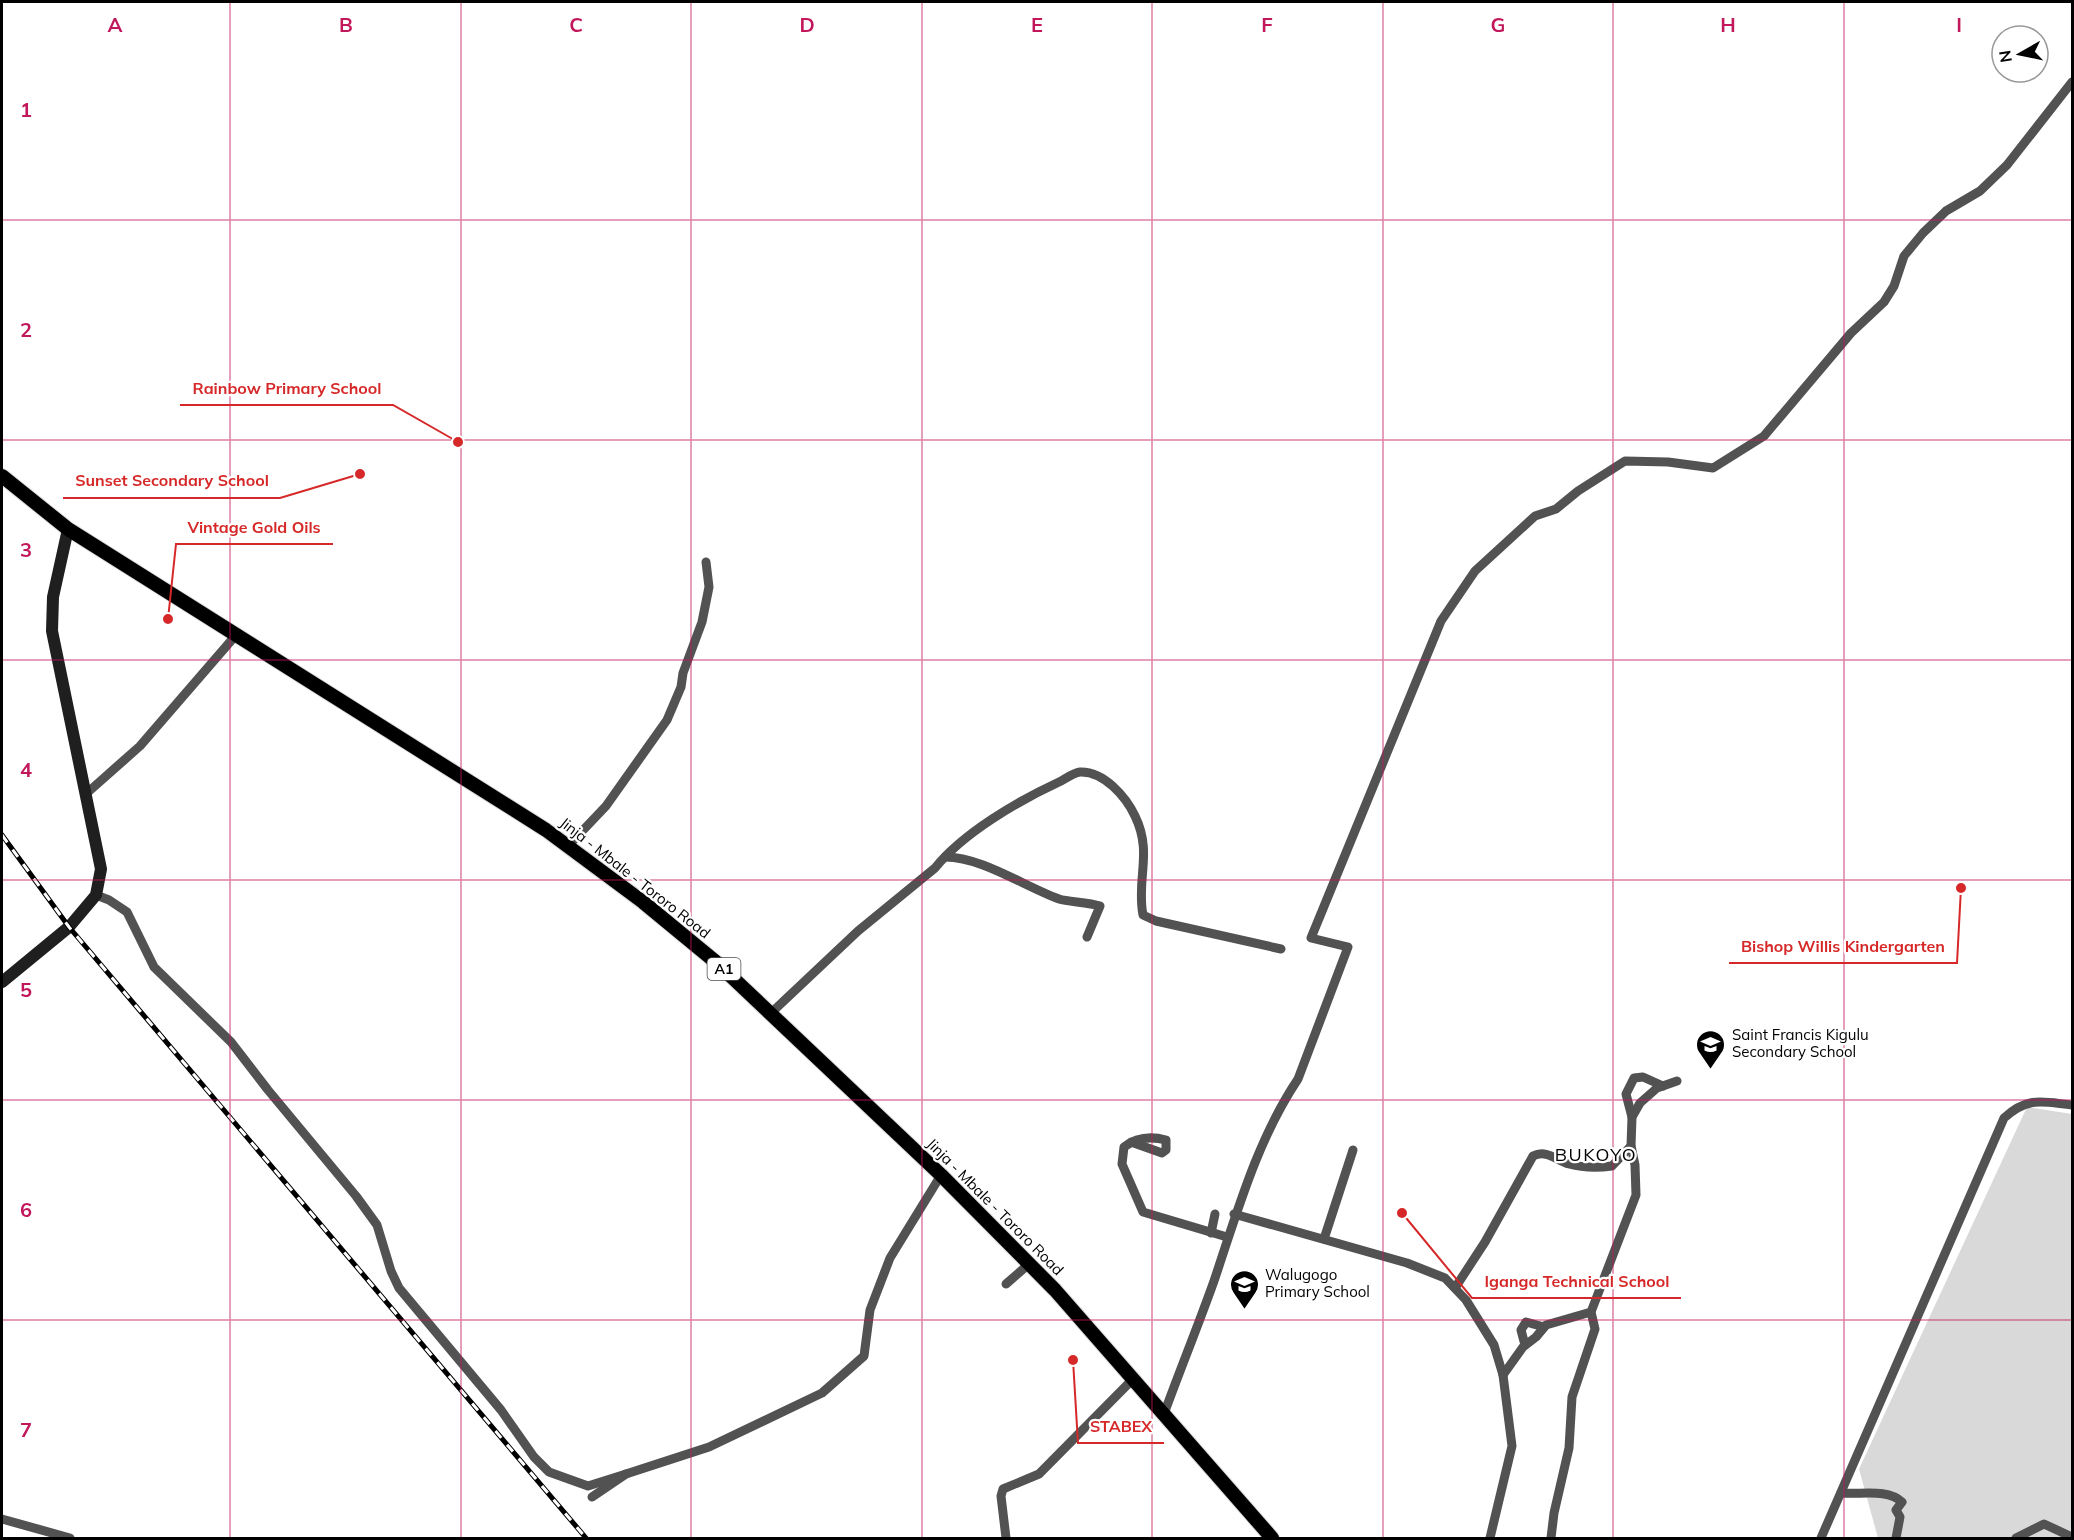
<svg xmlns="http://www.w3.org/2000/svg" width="2074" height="1540" font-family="Mulish,sans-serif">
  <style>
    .green { fill: #d9d9d9 }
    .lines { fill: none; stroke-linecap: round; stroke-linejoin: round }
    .primary-casing { stroke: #dbdbdb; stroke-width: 16 }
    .minor { stroke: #525252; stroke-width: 9 }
    .secondary { stroke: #1f1f1f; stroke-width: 12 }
    .primary { stroke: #000; stroke-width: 14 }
    .rail-casing { stroke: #000; stroke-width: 5 }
    .rail { stroke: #fff; stroke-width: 3; stroke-dasharray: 9; stroke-linecap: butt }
    .grid { fill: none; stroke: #c2185b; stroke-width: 1.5; stroke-opacity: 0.55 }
    .labels { text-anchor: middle; stroke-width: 4.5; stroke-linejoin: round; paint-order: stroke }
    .shield { fill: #fff; stroke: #4c4c4c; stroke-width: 1.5 }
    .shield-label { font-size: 14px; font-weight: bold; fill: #000 }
    .street-label { font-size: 15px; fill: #000; stroke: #fff }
    .poi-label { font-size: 15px; fill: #000; stroke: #fff; text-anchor: start }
    .quarter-label { font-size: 18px; letter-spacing: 1.5px; fill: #000; stroke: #fff }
    .grid-label { font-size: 20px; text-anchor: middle; font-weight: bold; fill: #c2185b; stroke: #fff; stroke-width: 4.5; stroke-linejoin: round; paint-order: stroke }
    .leader { fill: none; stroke: #d62828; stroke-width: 2 }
    .callout-dot { fill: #d62828; stroke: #fff; stroke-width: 2 }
    .callout-label { font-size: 16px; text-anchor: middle; font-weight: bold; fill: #d62828; stroke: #fff; stroke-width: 4.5; stroke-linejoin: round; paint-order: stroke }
  </style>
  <rect width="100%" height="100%" fill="#fff"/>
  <!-- green -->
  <polygon class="green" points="2027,1107 2072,1114 2072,1538 1878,1538 1859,1469"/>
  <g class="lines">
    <defs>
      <polyline id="primary" points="2,476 68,529 546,830 643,902 717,963 941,1175 1055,1290 1272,1538"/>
    </defs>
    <!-- primary casing -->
    <use href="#primary" class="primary-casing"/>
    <!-- minor -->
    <g class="minor">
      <polyline points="87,793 140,746 236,635"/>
      <polyline points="568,846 606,806 667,720 681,687 683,673 702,622 709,587 706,562"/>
      <path d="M945 857C982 857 1023 886 1059 899 1068 902 1088 902 1100 906L1087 937"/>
      <polyline points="96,895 109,900 127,912 154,967 231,1042 268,1090 356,1196 377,1225 391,1271 399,1288 501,1410 534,1457 549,1472 588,1486 626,1474"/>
      <path d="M771 1013 858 931 935 868C963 833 1018 801 1059 782 1065 779 1073 773 1080 772 1104 771 1126 797 1135 816 1153 853 1136 879 1143 915L1156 921 1281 949"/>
      <polyline points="1632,1117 1626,1094 1634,1078 1643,1077 1663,1086"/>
      <path d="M1131 1142 1162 1153 1166 1150V1140C1151 1136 1137 1137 1124 1147L1122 1164 1143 1212 1227 1237"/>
      <polyline points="1234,1214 1407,1263 1445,1278 1466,1300 1494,1345 1503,1375 1512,1446 1490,1538"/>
      <polyline points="1211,1233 1215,1214"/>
      <polyline points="1324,1239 1353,1150"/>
      <polyline points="1006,1284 1029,1264"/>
      <path d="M1455 1288 1485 1242 1533 1156C1547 1149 1557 1161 1569 1164 1584 1168 1597 1168 1612 1166L1631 1146"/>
      <polyline points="1525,1345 1521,1330 1526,1322 1544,1327"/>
      <polyline points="1503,1375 1523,1347 1536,1337 1546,1325 1591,1312"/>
      <path d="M1164 1414C1180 1370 1198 1326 1214 1281 1237 1213 1257 1140 1298 1079L1348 947 1311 938 1441 621 1475 571 1535 516 1556 509 1578 491 1625 461 1668 462 1713 468 1764 436 1851 333 1884 302 1894 286 1904 256 1923 233 1946 211 1980 191 2007 165 2072 82"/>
      <path d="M1841 1493C1860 1495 1887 1488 1902 1502L1896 1510 1900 1517 1896 1538"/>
      <polyline points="592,1497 626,1474 709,1447 822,1393 864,1356 870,1310 890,1258 941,1175"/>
      <polyline points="2,1519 70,1538"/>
      <polyline points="1006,1538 1001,1496 1003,1489 1039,1474 1133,1379"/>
      <polyline points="1551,1538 1554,1513 1569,1448 1572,1397 1595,1329 1591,1312 1636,1195 1635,1165 1631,1146 1632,1117 1640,1103 1657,1088 1677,1081"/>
      <path d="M1821 1538 2004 1118C2028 1096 2042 1102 2072 1105"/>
      <polyline points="2016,1538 2044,1524 2072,1537"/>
    </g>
    <!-- secondary -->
    <polyline class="secondary" points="2,982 69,927 96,895 101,869 52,631 53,597 68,529"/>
    <!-- primary -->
    <use href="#primary" class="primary"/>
    <defs>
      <polyline id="rail" points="2,835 69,927 586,1538"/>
    </defs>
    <!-- rail casing -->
    <use href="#rail" class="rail-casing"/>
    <!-- rail -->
    <use href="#rail" class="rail"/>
  </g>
  <!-- grid -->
  <path class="grid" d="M230 2V1538M461 2V1538M691 2V1538M922 2V1538M1152 2V1538M1383 2V1538M1613 2V1538M1844 2V1538M2 220H2072M2 440H2072M2 660H2072M2 880H2072M2 1100H2072M2 1320H2072"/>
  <!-- icons -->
  <defs>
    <symbol id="school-pin" viewBox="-11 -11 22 30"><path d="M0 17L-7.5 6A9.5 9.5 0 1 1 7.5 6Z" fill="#000" stroke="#fff"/><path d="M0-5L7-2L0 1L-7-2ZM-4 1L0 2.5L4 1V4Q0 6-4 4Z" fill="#fff"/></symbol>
  </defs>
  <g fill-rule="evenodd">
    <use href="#school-pin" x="1694" y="1028" width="33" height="45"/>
    <use href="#school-pin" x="1228" y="1268" width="33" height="45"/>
  </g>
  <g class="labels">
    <!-- shield labels -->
    <rect class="shield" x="707.5" y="958" width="33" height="22" rx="4.5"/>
    <g class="shield-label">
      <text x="724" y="974">A1</text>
    </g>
    <!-- street labels -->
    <g class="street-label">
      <text transform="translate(635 878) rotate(38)" y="5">Jinja - Mbale - Tororo Road</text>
      <text transform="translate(995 1207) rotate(45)" y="5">Jinja - Mbale - Tororo Road</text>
    </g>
    <!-- poi labels -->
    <g class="poi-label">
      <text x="1732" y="1040">Saint Francis Kigulu<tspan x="1732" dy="17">Secondary School</tspan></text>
      <text x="1265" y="1280">Walugogo<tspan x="1265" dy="17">Primary School</tspan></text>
    </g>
    <!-- quarter labels -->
    <g class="quarter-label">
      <text x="1596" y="1161">BUKOYO</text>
    </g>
  </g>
  <g class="grid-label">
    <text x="115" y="32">A</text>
    <text x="346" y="32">B</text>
    <text x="576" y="32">C</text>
    <text x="807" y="32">D</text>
    <text x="1037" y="32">E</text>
    <text x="1267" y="32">F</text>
    <text x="1498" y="32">G</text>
    <text x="1728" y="32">H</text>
    <text x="1959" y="32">I</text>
    <text x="26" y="117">1</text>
    <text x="26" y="337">2</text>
    <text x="26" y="557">3</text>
    <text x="26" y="777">4</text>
    <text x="26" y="997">5</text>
    <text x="26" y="1217">6</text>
    <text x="26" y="1437">7</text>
  </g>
  <!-- callouts -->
  <path class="leader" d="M458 442L393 405H180M360 474L280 498H63M168 619L176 544H333M1961 888L1957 963H1729M1402 1213L1472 1298H1681M1073 1360L1078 1443H1164"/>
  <g class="callout-dot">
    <circle cx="458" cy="442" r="6"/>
    <circle cx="360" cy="474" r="6"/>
    <circle cx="168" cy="619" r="6"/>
    <circle cx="1961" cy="888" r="6"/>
    <circle cx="1402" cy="1213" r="6"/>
    <circle cx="1073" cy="1360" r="6"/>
  </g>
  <g class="callout-label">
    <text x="287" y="394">Rainbow Primary School</text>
    <text x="172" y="486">Sunset Secondary School</text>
    <text x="254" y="533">Vintage Gold Oils</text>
    <text x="1843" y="952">Bishop Willis Kindergarten</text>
    <text x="1577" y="1287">Iganga Technical School</text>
    <text x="1121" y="1432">STABEX</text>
  </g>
  <!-- border -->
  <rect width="2074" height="1540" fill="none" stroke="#000000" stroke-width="6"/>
  <!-- north arrow -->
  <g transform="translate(2020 54) rotate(261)"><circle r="28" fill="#ffffff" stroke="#999999" stroke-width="1.5"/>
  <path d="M0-4.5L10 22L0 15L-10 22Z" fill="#000000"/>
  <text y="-9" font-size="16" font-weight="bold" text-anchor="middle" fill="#000000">N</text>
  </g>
</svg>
